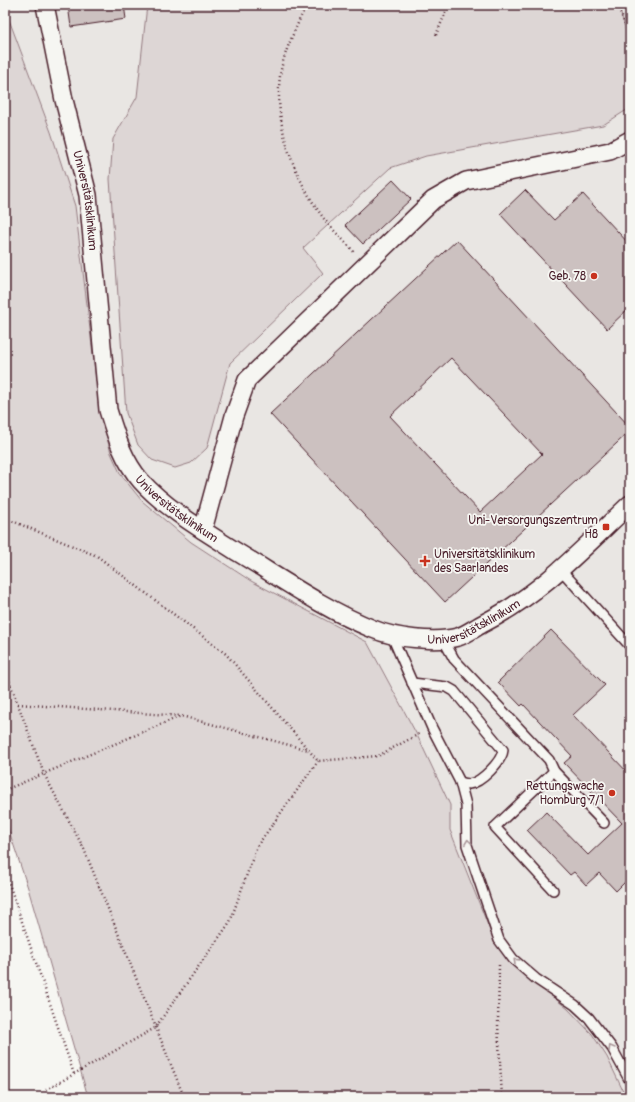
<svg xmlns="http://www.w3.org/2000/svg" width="635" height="1102" font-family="Pangolin,sans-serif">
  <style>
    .built { fill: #e9e6e3 }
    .green { fill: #ddd6d5; stroke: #947a80 }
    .building { fill: #ccc1c0; stroke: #4a1f2b; fill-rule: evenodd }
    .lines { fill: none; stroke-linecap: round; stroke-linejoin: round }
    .service-casing { stroke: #4a1f2b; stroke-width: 12 }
    .minor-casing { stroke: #4a1f2b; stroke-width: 20 }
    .path { stroke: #4a1f2b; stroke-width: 2.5; stroke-dasharray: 1 3; stroke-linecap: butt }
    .service { stroke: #f6f6f2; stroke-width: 9 }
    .minor { stroke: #f6f6f2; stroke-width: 17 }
    .oneway { stroke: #a99598 }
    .poi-dot { fill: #c8321e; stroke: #f6f6f2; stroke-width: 1.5 }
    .labels { text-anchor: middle; stroke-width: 3.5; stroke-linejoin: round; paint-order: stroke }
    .street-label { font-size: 12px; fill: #4a1f2b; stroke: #f6f6f2 }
    .poi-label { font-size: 12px; fill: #4a1f2b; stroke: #f6f6f2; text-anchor: end }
  </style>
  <rect width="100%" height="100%" fill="#f6f6f2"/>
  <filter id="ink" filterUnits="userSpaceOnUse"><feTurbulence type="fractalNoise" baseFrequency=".025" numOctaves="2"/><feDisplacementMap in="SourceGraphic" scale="8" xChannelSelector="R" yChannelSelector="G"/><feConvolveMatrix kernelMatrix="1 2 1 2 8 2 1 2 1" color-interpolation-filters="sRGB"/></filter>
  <g filter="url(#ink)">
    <!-- built -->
    <polygon class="built" points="5,5 630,5 630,1097 626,1097 607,1057 592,1034 568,1009 510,962 491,933 450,829 450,805 417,735 367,642 251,581 191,542 142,501 121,475 111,453 100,412 75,206 51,132 5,9"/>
    <!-- green -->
    <g class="green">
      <polygon points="147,5 618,5 630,42 630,108 603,125 426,156 390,168 303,248 323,273 230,363 207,448 191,463 175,468 152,460 138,445 126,413 110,179 113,139 137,97"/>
      <polygon points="5,9 51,132 75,206 100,412 111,453 121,475 142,501 191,542 251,581 367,642 417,735 450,805 450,830 491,933 510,962 568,1009 592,1034 607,1057 626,1097 88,1097 28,888 5,819"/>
    </g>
    <!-- building -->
    <g class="building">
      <polygon points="68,5 124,5 126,19 71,27"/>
      <polygon points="393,180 411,199 363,244 345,225"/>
      <polygon points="525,190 554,220 583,194 630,245 630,307 607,329 500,214"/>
      <path d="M457 240 630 427V431L445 602 270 414ZM451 358 542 454 480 512 390 416Z"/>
      <polygon points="551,630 605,685 573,715 630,775 630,877 616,891 599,873 586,885 574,872 570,875 527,830 546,812 588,855 622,823 564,763 572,756 523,704 521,706 498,682"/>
    </g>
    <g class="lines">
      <defs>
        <g id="service">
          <polyline points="561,570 630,646"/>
          <polyline points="391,634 432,728 460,782 466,805 467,845 499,940 513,959 536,979 575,1005 589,1018 612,1048 630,1081"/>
          <polyline points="443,639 454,659 549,760 554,771 604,823"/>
          <path d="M412 683 447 687 454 691 503 750C502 761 481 783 469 784 467 784 463 783 460 782"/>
          <polyline points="553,890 495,827 554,771"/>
        </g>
        <g id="minor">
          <path id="s1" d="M45 5 64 100 88 195 108 410C116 436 123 460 141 481 166 509 206 532 237 552 280 578 326 610 373 629 394 638 435 643 458 637 467 634 476 627 484 623 541 594 584 547 630 504"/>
          <polyline points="203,530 234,416 247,380 433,200 466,181 610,151 630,140"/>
        </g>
      </defs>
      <!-- service casing -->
      <use href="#service" class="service-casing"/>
      <!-- minor casing -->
      <use href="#minor" class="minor-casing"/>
      <!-- path -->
      <g class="path">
        <path d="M306 5C297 27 283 52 280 76 274 125 294 177 322 216 331 229 344 240 354 252"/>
        <polyline points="618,5 630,40"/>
        <polyline points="436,35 449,5"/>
        <polyline points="5,518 97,556 226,654 318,761 378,756 419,734"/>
        <polyline points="5,670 44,774 84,849 184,1097"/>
        <polyline points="18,704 181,716"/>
        <polyline points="5,790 181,716 308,750"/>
        <polyline points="5,872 74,1074"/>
        <polyline points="499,965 498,1025 502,1097"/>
        <polyline points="46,1090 155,1028 230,922 257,846 318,761"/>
      </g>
      <!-- service -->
      <use href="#service" class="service"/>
      <!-- minor -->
      <use href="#minor" class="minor"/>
    </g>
    <!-- one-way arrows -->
    <defs><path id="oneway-chevron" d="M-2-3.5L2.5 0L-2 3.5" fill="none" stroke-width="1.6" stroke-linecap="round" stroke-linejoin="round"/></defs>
    <g class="oneway">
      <use href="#oneway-chevron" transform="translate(468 842) rotate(-98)"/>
      <use href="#oneway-chevron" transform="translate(516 961) rotate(-136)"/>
      <use href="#oneway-chevron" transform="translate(611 1048) rotate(-121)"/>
    </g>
  </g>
  <!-- markers -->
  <g class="poi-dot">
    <circle cx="594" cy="276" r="4"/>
    <rect x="602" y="523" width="8" height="8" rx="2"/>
    <path d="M423 555h4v4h4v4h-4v4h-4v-4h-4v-4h4z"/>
    <circle cx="612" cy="793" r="4"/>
  </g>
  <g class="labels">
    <!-- street labels -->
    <g class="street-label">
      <text dy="4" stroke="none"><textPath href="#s1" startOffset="200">Universitätsklinikum</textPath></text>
      <text dy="4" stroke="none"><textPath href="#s1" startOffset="535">Universitätsklinikum</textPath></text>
      <text dy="4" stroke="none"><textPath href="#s1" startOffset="872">Universitätsklinikum</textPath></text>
    </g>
    <!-- poi labels -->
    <g class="poi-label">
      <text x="586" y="280">Geb. 78</text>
      <text x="598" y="524">Uni-Versorgungszentrum<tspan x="598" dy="14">H8</tspan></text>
      <text x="434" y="558" text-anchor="start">Universitätsklinikum<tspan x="434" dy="14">des Saarlandes</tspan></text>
      <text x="604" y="790">Rettungswache<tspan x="604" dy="14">Homburg 7/1</tspan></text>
    </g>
  </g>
  <!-- margin -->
  <rect width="635" height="1102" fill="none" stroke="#f6f6f2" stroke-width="20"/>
  <rect x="10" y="10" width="615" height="1082" fill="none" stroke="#4a1f2b" stroke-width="1.5" filter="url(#ink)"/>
</svg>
